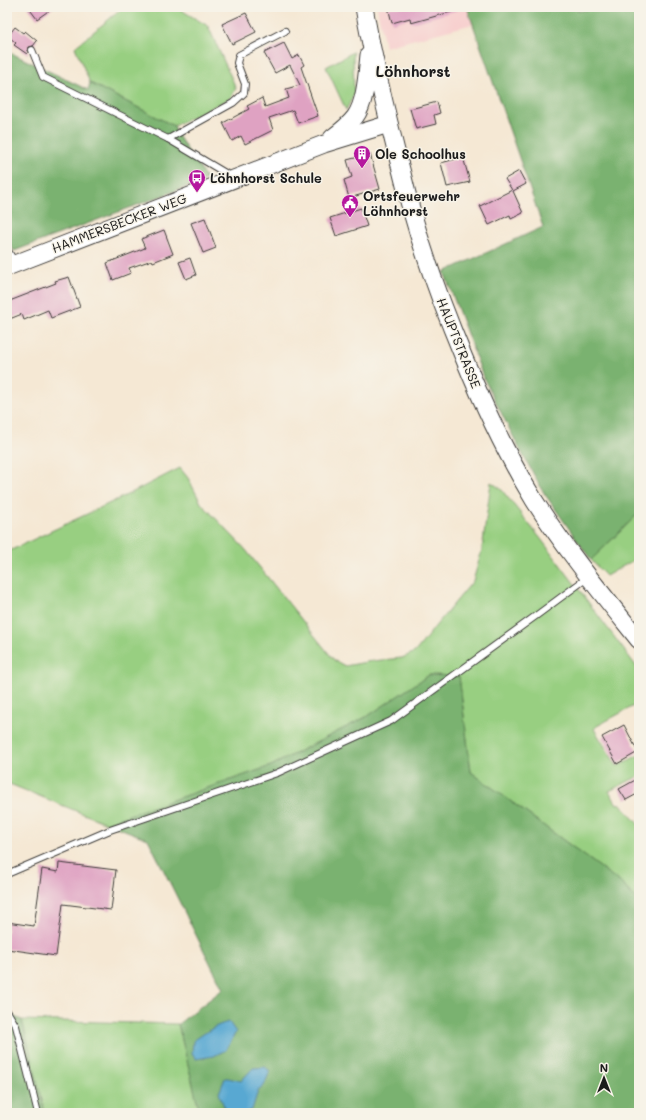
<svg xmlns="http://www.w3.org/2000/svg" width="646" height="1120" font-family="Mali,sans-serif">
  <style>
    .built { fill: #f7d0cf }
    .green { fill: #98cf81; stroke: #5a764e }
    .forest { fill: #7ab26f; stroke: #4b6746 }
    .water { fill: #58a8d2; stroke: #3a6277 }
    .building { fill: #dfa2c2 }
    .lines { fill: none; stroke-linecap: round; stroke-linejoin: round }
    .lane-casing { stroke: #3d3b38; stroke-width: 8 }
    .secondary-casing { stroke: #3d3b38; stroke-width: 19 }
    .lane { stroke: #fff; stroke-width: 6 }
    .secondary { stroke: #fff; stroke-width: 17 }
    .labels { text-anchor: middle; stroke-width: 3; stroke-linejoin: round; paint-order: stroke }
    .poi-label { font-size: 13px; font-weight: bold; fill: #1c1c1c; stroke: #f7f3e8; text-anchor: start }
    .street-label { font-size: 13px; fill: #1c1c1c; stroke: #f7f3e8 }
    .quarter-label { font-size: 15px; font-weight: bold; fill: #1c1c1c; stroke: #f7f3e8 }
  </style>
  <rect width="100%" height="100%" fill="#f7f3e8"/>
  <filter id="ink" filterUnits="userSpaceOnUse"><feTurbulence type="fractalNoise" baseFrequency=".025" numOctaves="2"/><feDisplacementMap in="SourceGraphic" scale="8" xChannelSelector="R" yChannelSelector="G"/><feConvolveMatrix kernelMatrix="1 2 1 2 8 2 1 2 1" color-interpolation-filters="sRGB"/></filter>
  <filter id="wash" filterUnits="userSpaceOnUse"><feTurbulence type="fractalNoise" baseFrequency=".012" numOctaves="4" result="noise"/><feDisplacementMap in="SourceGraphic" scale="16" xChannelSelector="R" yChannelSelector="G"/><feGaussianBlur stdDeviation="0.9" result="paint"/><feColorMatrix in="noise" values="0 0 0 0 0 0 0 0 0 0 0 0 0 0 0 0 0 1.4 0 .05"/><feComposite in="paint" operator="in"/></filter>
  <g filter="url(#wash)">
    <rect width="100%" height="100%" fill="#f5e8d4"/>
    <!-- built -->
    <polygon class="built" points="377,7 467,7 473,24 385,47"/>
    <!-- green -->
    <g class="green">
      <polygon points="124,7 176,7 208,26 236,88 231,98 174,126 90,83 75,47"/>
      <polygon points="353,52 354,95 346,110 326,67"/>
      <polygon points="180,468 188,478 201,503 245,549 334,660 345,666 372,661 402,658 415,652 438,623 473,581 482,550 491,482 501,489 541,539 639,670 639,703 597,726 594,729 617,766 639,755 639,776 609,791 617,804 620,803 624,808 639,825 639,902 620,882 471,772 459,676 429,675 368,716 271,766 106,823 7,783 7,552 129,494"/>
      <polygon points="639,513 639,557 606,576 591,560"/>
      <polygon points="22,1020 178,1024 200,1113 45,1113"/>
    </g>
    <!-- forest -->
    <g class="forest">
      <polygon points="467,7 578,7 578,11 604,7 639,7 639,513 591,560 544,493 519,448 484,379 444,272 543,227"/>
      <polygon points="7,51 88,90 90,83 174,126 177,134 207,179 14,251 7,238"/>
      <polygon points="429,675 459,676 471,772 620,882 639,902 639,1113 200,1113 178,1024 223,989 148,839 106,823 271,766 368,716"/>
      <polygon points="7,1014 22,1020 45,1113 7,1113"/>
    </g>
    <!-- water -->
    <g class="water">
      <path d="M229 1022 236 1032 226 1050 214 1056 196 1059 192 1053 193 1041C205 1033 215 1025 229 1022Z"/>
      <path d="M265 1067 270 1071 264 1086 258 1091 252 1110C244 1114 234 1114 226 1112L219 1093 225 1078H228L241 1081 253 1068Z"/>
    </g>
    <g id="blocks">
      <!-- building -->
      <g class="building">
        <polygon points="28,7 54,7 37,19"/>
        <polygon points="388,7 457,7 458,10 411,23 410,18 392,23"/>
        <polygon points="246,13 256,32 232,44 222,24"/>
        <polygon points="15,27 23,33 25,31 37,41 33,46 29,47 28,50 28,53 27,54 14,45 16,43 8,36"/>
        <polygon points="284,43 292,59 299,55 304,65 301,67 318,116 298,123 293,110 269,118 273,130 245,144 241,136 232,141 223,123 249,109 247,106 262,98 265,107 289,98 286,89 300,85 290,65 275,73 264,53"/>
        <polygon points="437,102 440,113 434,115 436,124 416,129 410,109"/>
        <polygon points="370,154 380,189 349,198 344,180 352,177 347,160"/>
        <polygon points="463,157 470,182 447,187 441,163"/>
        <polygon points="519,171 526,184 513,191 523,213 511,219 510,215 489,225 480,206 512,190 505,179"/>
        <polygon points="361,208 367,226 336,236 330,218"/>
        <polygon points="205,218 216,248 203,253 191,223"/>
        <polygon points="164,230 173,254 153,262 152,260 129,268 131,273 113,280 107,263 145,248 141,239"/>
        <polygon points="190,258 196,275 186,279 179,262"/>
        <polygon points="69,277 80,307 51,318 48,310 24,320 22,314 7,320 7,302 56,283 55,281"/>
        <polygon points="624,725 638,752 617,764 602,737"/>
        <polygon points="639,778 639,793 626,800 619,789"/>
        <polygon points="59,863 116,870 111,910 63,904 56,956 7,949 7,922 34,926 42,869 58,872"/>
      </g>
    </g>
  </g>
  <g filter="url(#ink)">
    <use href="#blocks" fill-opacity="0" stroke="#3d3b38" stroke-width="1"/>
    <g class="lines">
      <defs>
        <g id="lane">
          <polyline points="32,50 43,77 168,139"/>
          <polyline points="232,177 168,139 233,103 244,93 245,84 237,63 239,55 285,31"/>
          <polyline points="7,249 15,263"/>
          <polyline points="7,874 110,830 277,773 391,721 537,615 587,578"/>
          <polyline points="7,1011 16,1026 38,1113"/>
        </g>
        <g id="secondary">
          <path d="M364 7C372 55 384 103 396 151 402 171 406 192 412 212 426 262 444 310 464 358 484 407 506 454 534 500 565 549 603 595 639 640"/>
          <path d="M332 138C340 132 349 125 355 117 366 102 367 73 369 55"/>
          <polyline points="7,267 324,144 389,124"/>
        </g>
      </defs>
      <!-- lane casing -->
      <use href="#lane" class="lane-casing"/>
      <!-- secondary casing -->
      <use href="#secondary" class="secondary-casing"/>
      <!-- lane -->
      <use href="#lane" class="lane"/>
      <!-- secondary -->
      <use href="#secondary" class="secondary"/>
    </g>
  </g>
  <!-- icons -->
  <defs>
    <symbol id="building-pin" viewBox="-11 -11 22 30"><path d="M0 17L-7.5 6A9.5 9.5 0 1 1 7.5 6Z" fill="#b5179e" stroke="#f7f3e8"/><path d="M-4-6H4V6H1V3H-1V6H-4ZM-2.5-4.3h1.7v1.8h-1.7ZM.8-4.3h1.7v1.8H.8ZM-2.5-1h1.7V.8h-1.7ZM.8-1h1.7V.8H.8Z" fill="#fff"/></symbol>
    <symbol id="bus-pin" viewBox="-11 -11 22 30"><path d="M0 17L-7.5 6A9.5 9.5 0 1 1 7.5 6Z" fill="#b5179e" stroke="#f7f3e8"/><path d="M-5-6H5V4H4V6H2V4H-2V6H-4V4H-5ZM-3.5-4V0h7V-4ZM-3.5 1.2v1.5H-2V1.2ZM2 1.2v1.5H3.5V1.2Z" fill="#fff"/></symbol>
    <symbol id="civic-pin" viewBox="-11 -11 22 30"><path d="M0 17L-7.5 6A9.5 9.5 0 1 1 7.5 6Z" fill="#b5179e" stroke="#f7f3e8"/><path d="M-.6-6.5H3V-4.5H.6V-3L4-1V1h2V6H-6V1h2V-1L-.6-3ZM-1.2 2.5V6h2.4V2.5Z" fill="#fff"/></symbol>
  </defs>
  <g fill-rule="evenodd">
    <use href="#building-pin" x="352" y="144" width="20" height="27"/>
    <use href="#bus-pin" x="187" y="168" width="20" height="27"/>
    <use href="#civic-pin" x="340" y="193" width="20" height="27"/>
  </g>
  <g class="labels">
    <!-- poi labels -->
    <g class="poi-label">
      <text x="375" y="159">Ole Schoolhus</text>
      <text x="210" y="183">Löhnhorst Schule</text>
      <text x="363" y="201">Ortsfeuerwehr<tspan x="363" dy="15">Löhnhorst</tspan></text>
    </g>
    <!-- street labels -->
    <g class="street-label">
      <text transform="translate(119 223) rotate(-21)" y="5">HAMMERSBECKER WEG</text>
      <text transform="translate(459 343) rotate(68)" y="5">HAUPTSTRASSE</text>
    </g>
    <!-- quarter labels -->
    <g class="quarter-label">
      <text x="413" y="77">Löhnhorst</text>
    </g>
  </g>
  <!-- margin -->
  <rect width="646" height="1120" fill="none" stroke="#f7f3e8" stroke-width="24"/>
  <!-- north arrow -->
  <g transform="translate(604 1078)" stroke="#f7f3e8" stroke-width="3" paint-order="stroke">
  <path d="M0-3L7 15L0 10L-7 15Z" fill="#1c1c1c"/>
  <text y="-6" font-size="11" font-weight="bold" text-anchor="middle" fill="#1c1c1c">N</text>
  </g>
</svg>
